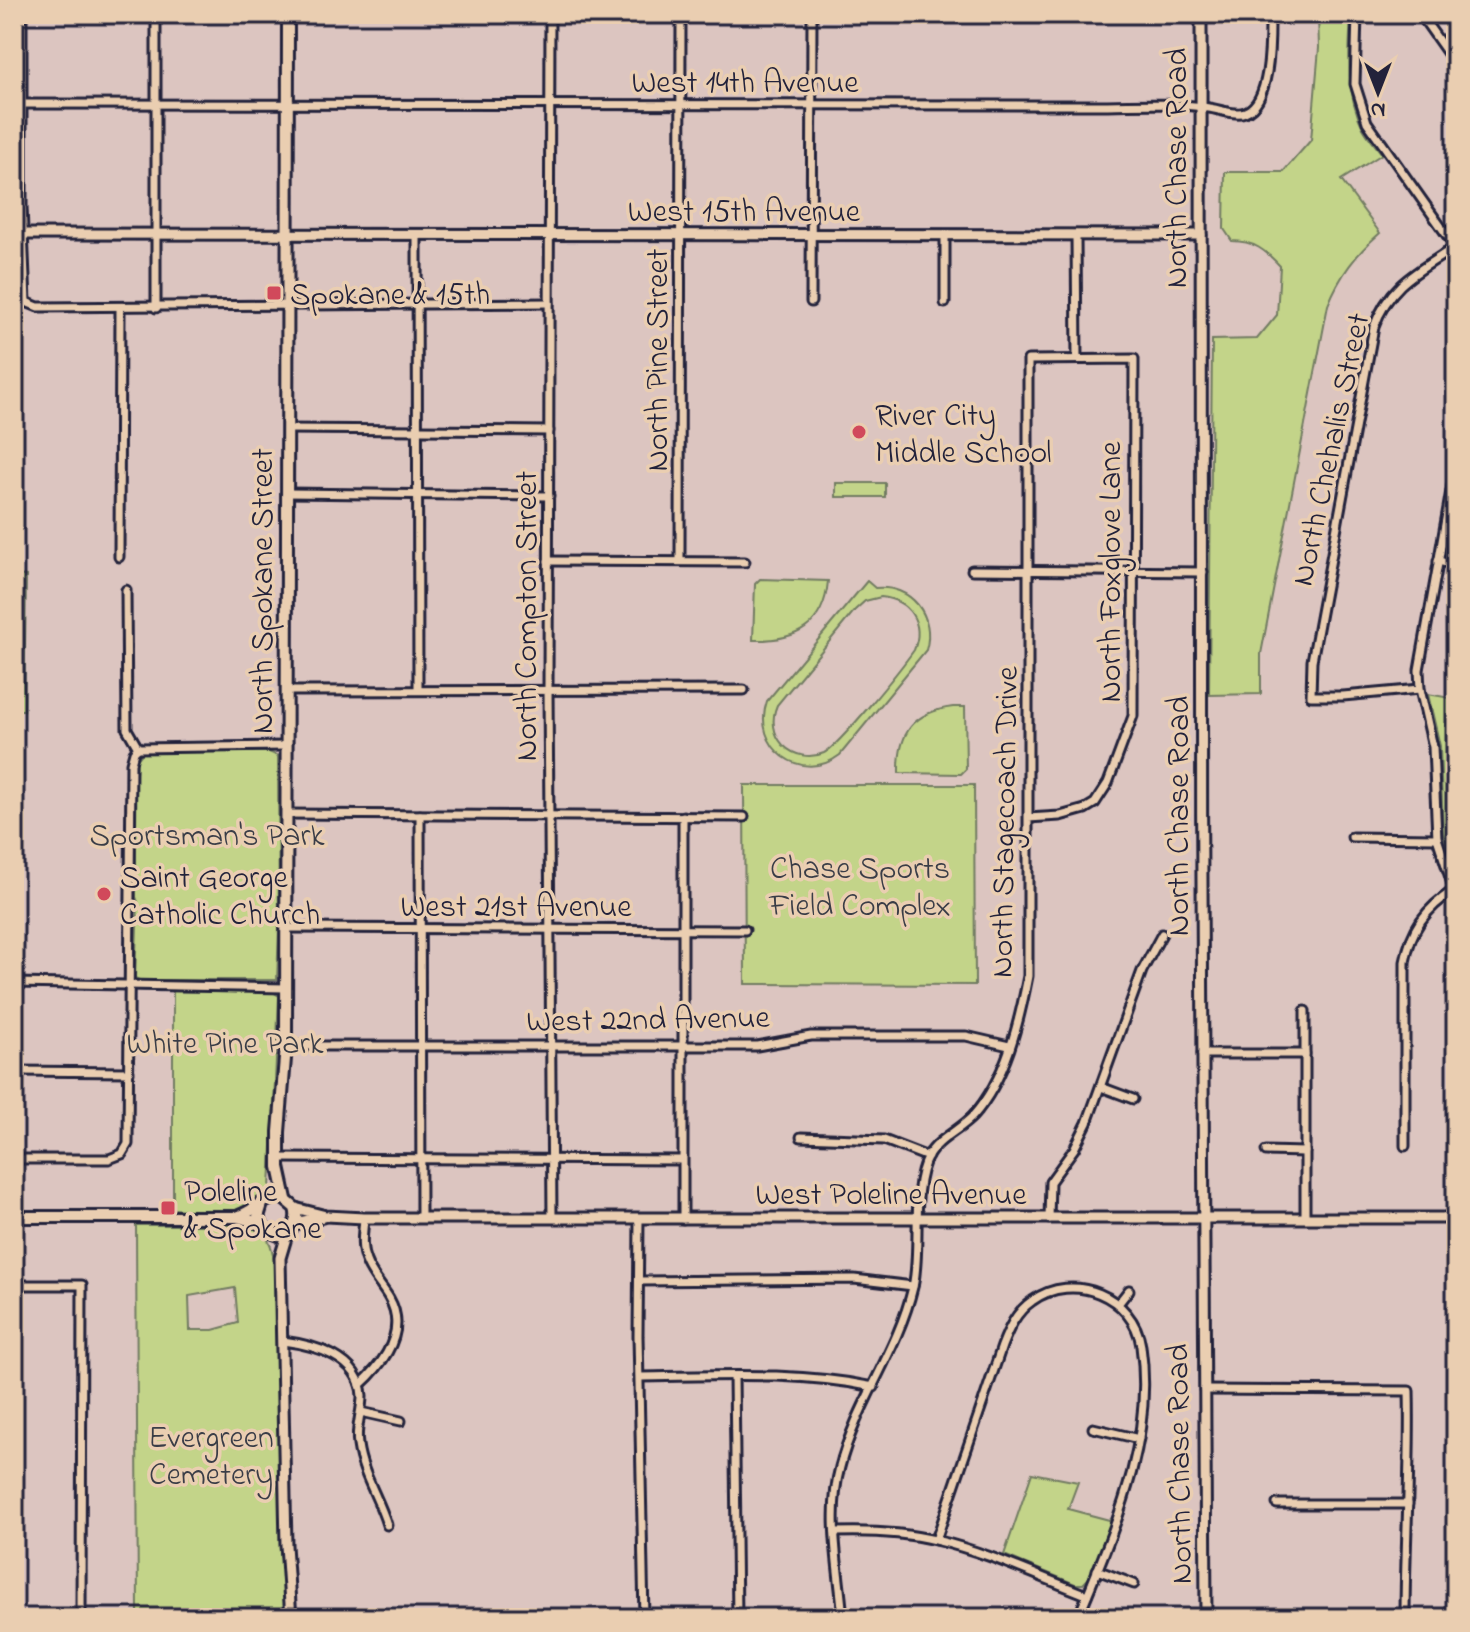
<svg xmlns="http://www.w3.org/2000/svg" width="1470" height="1632" font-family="'Indie Flower',sans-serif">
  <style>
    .green { fill: #c3d489; stroke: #727b62; stroke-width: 2; fill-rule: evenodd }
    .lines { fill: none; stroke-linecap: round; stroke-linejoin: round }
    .minor-casing { stroke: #22223b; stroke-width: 13 }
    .tertiary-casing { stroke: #22223b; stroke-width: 15 }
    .secondary-casing { stroke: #22223b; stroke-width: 16 }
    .minor { stroke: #eaceb1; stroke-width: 7 }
    .tertiary { stroke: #eaceb1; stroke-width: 9 }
    .secondary { stroke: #eaceb1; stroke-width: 10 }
    .poi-dot { fill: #d1495b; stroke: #eaceb1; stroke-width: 3 }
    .labels { text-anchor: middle; stroke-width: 7; stroke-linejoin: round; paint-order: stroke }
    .street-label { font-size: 32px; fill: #22223b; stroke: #eaceb1 }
    .poi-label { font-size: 32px; fill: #22223b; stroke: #eaceb1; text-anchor: start }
    .park-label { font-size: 32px; fill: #3a3d47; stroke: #eaceb1 }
  </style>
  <rect width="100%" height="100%" fill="#dcc5c0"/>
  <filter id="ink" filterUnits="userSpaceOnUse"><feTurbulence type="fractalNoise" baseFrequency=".0125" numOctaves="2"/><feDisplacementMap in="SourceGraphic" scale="16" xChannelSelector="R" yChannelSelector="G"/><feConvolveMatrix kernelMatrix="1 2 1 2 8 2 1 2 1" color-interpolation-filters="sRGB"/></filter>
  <g filter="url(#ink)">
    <!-- green -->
    <g class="green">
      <path d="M1318 14H1351C1349 51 1345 93 1363 128 1368 137 1376 146 1382 154L1341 180 1380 233C1356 254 1340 275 1328 305L1261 654V694L1209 695 1212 340 1257 339 1277 315 1280 266C1265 250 1254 241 1232 241L1224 229 1225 172H1283L1311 140 1319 48Z"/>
      <rect x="836" y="483" width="49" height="14"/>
      <polygon points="14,575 26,576 24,710 14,710"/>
      <path d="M760 579 828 581C824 627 796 641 753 640L755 584Z"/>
      <path d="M867 581 875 588C911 584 936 616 926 650L840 755C801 785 751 747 767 701ZM881 597C909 600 925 623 914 650 902 667 839 746 824 753 810 759 794 756 783 745 773 734 771 719 777 705L855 610 865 601Z"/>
      <polygon points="1428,694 1456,699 1456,877 1443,832 1440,746"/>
      <path d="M953 707H965L966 769 961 774 899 773C898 733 913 712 953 707Z"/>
      <polygon points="144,751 269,752 278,756 279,928 277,980 139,980 135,978 138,902 136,897 135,789 137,760"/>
      <polygon points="744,785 974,785 975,985 745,984"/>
      <path d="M173 989 271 991 279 996 270 1188C254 1221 203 1210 173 1209Z"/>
      <path d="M136 1225H250C274 1233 274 1258 276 1280L291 1618H138ZM235 1288 238 1323 213 1330H190L189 1296Z"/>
      <polygon points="1032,1473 1078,1482 1068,1509 1113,1521 1089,1578 1083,1584 1075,1584 1004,1555"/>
    </g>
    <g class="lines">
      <defs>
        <g id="minor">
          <polyline points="22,14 22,206 26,302"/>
          <polyline points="156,14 156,308"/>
          <polyline points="550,14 548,689 552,1218"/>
          <polyline points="1357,14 1355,84 1367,122 1456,248"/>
          <polyline points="1420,14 1456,65"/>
          <path d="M14 104 1073 105C1115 106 1168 101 1209 108 1218 109 1236 116 1245 112 1272 102 1270 37 1270 14"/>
          <polyline points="945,235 945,303"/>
          <polyline points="417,236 418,689"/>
          <polyline points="1076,236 1077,359"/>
          <polyline points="14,302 26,302 38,307 549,303"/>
          <polyline points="811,302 812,14"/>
          <polyline points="287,429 549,431"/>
          <polyline points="1456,463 1419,670 1420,689 1433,747 1437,838 1456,896"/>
          <polyline points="287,493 549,496"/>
          <polyline points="119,557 120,308"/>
          <polyline points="548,561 745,562"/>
          <polyline points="680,561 681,14"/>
          <polyline points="1438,561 1456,565"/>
          <polyline points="972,570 1203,572"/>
          <polyline points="126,590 127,729 138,748"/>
          <path d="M1420 689 1343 696H1311L1312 661 1374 327C1390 283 1419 271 1455 247"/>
          <polyline points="287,691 744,690"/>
          <polyline points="138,748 287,746"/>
          <polyline points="286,814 744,817"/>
          <polyline points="420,815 421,1218"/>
          <polyline points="1352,837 1437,838"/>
          <polyline points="287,928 745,930"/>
          <polyline points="14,983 286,988"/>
          <polyline points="1305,1011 1305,1217"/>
          <polyline points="286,1046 757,1046 811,1036 966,1036 1009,1046"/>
          <polyline points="1202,1054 1305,1054"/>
          <polyline points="14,1071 129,1072"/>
          <polyline points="1101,1087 1133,1099"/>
          <polyline points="801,1137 884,1140 928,1157"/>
          <path d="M1405 1146V962C1411 929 1425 909 1454 890"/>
          <polyline points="1266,1151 1305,1152"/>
          <polyline points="279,1158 682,1160"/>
          <polyline points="14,1159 109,1159 122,1154 128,1144 131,763 134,752 138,748"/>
          <polyline points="639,1219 638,1336 644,1618"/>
          <polyline points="683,1219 683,816"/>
          <polyline points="1049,1219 1050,1182 1074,1149 1087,1123 1142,971 1162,934"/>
          <polyline points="639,1281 854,1279 913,1286"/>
          <polyline points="14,1285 82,1285 81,1618"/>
          <polyline points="1118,1304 1129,1290"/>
          <path d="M283 1341C314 1345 360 1357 362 1396 362 1412 355 1428 358 1445 362 1474 379 1498 387 1525"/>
          <polyline points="734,1376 737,1618"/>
          <path d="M640 1377C719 1376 796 1371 874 1387"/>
          <path d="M360 1385C385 1362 408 1331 389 1298 382 1286 371 1275 366 1261 360 1247 363 1233 364 1218"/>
          <path d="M1204 1390 1409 1391C1411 1467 1405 1542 1405 1618"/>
          <polyline points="361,1412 401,1421"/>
          <polyline points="1093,1428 1139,1439"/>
          <polyline points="1277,1504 1408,1504"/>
          <path d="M836 1532C869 1531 902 1532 935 1540 987 1552 1037 1576 1087 1595"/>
          <path d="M936 1540 1002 1346C1009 1328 1016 1312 1032 1301 1073 1271 1134 1296 1141 1346 1155 1443 1113 1531 1078 1618"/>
          <polyline points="1097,1570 1134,1584"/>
          <polyline points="399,1617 399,1618"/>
          <path d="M843 1618C839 1569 827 1515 840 1467 856 1404 898 1351 913 1287 922 1248 910 1189 928 1156 938 1139 960 1130 973 1116 1006 1079 1019 1023 1028 976V360L1134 359 1133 716 1108 783 1095 803 1085 809 1060 816 1028 818"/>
        </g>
        <g id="tertiary">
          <path d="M1201 14C1202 549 1200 1083 1206 1618"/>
          <polyline points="14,234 1201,235"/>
          <polyline points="295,1208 326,1216 364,1218 1456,1218"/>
          <polyline points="295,1223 323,1217"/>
          <polyline points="288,1231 280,1258 286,1545 291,1618"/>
        </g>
        <g id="secondary">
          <polyline points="286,1199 279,1167 279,1132 286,1046 288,14"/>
          <path d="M239 1216C255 1211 265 1196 282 1197L295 1208C299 1221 293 1232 279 1235L264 1229 258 1217 262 1204"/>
          <polyline points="14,1217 237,1217 260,1223"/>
        </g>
      </defs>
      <!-- minor casing -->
      <use href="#minor" class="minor-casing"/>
      <!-- tertiary casing -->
      <use href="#tertiary" class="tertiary-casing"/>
      <!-- secondary casing -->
      <use href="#secondary" class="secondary-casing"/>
      <!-- minor -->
      <use href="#minor" class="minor"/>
      <!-- tertiary -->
      <use href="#tertiary" class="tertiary"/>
      <!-- secondary -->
      <use href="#secondary" class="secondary"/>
    </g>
  </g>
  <!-- markers -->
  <g class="poi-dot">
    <rect x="266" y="285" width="16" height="16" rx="4"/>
    <circle cx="859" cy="432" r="8"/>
    <circle cx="104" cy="894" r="8"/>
    <rect x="160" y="1200" width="16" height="16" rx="4"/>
  </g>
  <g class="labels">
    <!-- street labels -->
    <g class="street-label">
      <text x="745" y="92">West 14th Avenue</text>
      <text transform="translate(1175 168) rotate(-90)" y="11">North Chase Road</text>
      <text x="744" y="221">West 15th Avenue</text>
      <text transform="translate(656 360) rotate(-90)" y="11">North Pine Street</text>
      <text transform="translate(1329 449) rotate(-78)" y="11">North Chehalis Street</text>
      <text transform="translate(1109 572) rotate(-90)" y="11">North Foxglove Lane</text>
      <text transform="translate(261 591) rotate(-90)" y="11">North Spokane Street</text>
      <text transform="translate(525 616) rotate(-90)" y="11">North Compton Street</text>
      <text transform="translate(1177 816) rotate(-90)" y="11">North Chase Road</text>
      <text transform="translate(1003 822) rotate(-89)" y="11">North Stagecoach Drive</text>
      <text x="516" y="916">West 21st Avenue</text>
      <text transform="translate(648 1018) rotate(-1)" y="11">West 22nd Avenue</text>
      <text x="891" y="1204">West Poleline Avenue</text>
      <text transform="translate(1178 1464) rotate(-91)" y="11">North Chase Road</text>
    </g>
    <!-- poi labels -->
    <g class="poi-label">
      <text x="290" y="304">Spokane &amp; 15th</text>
      <text x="875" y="425">River City<tspan x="875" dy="37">Middle School</tspan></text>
      <text x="120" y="887">Saint George<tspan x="120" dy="37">Catholic Church</tspan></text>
      <text x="184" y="1201">Poleline<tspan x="184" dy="37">&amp; Spokane</tspan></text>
    </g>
    <!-- park labels -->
    <g class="park-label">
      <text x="207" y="845">Sportsman's Park</text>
      <text x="860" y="878">Chase Sports<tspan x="860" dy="37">Field Complex</tspan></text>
      <text x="225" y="1053">White Pine Park</text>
      <text x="211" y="1447">Evergreen<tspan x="211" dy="37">Cemetery</tspan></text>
    </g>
  </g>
  <!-- margin -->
  <rect width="1470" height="1632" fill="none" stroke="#eaceb1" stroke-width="48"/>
  <rect x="24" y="24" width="1422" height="1584" fill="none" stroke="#22223b" stroke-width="3" filter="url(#ink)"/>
  <!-- north arrow -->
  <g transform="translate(1378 92) rotate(180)" stroke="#eaceb1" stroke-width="6" paint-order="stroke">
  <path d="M0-6L14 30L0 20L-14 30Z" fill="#22223b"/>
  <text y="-12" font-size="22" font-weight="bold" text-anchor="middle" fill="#22223b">N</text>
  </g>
</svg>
